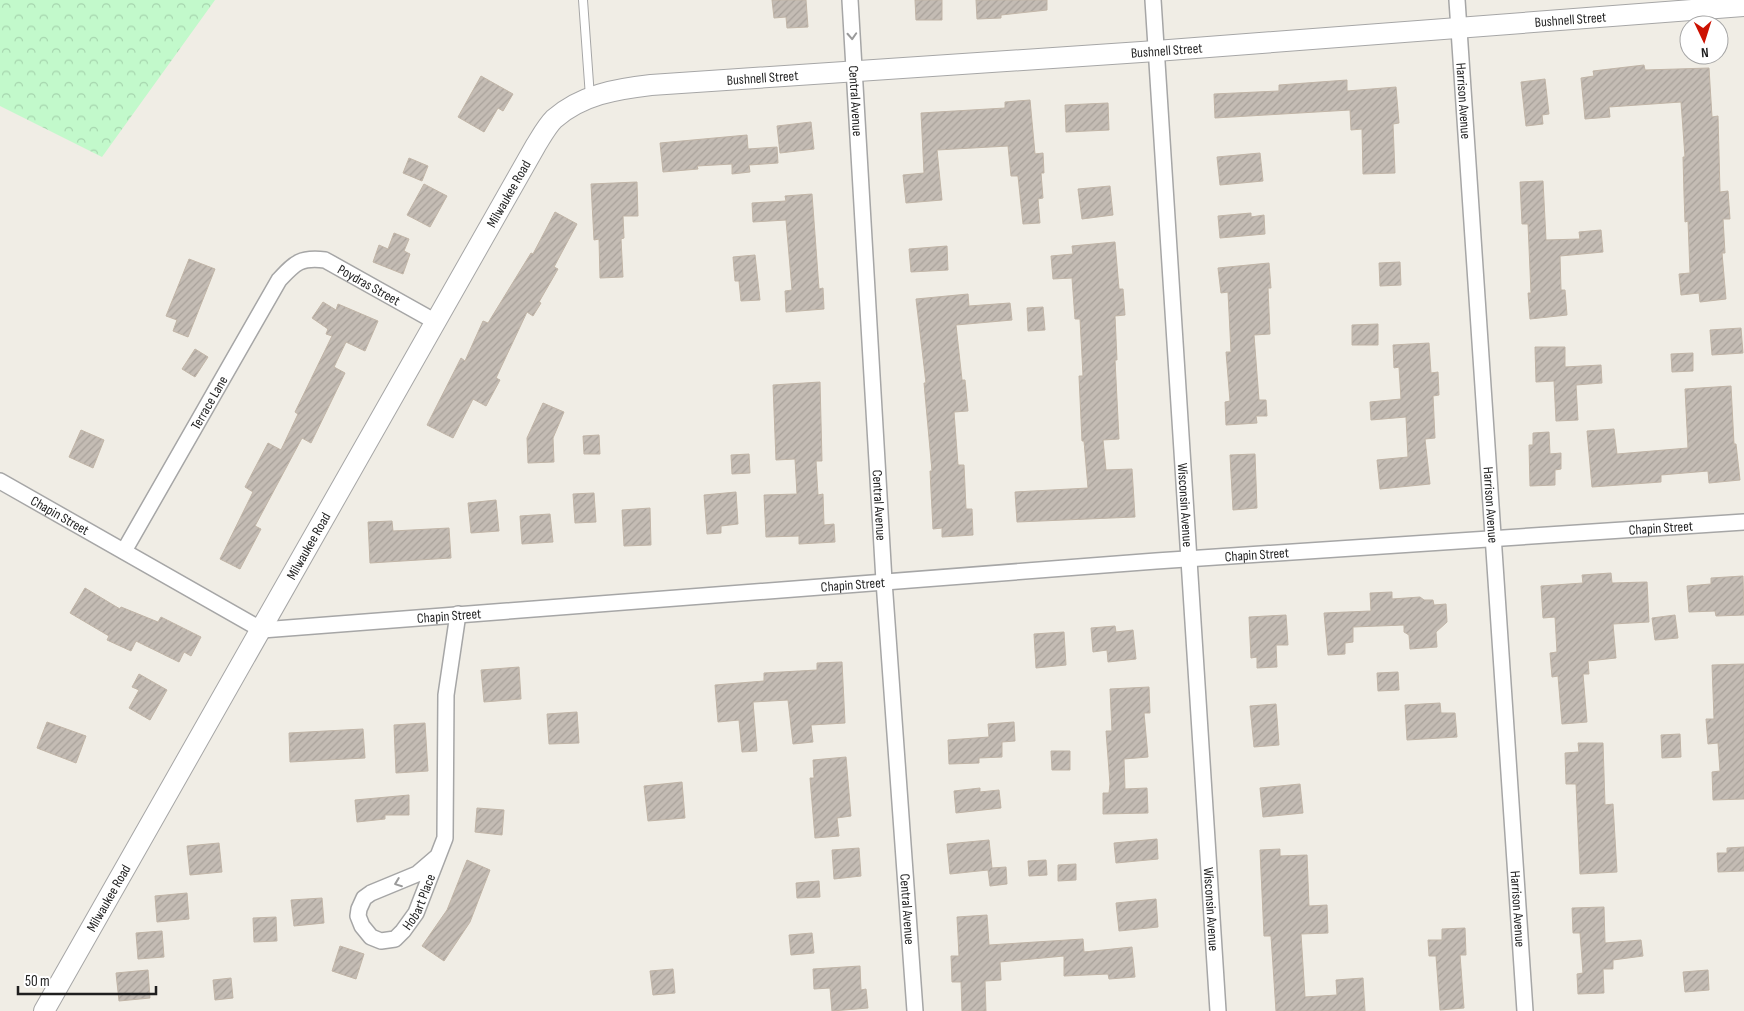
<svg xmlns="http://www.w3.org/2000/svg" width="1744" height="1011" font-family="'Sofia Sans Condensed',sans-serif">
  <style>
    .park { fill: url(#park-crowns) }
    .building { fill: url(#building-hatch); stroke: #c1b5a7 }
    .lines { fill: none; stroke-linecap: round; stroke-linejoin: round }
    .service-casing { stroke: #a6a6a6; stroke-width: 10 }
    .minor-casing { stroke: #a6a6a6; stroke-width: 18 }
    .tertiary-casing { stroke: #a6a6a6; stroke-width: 22 }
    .service { stroke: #fff; stroke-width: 8 }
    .minor { stroke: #fff; stroke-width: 15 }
    .tertiary { stroke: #fff; stroke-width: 20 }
    .oneway { stroke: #9a9a9a }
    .labels { text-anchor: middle; stroke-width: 4; stroke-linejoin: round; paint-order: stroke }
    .street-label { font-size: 14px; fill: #1f1f1f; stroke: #fff }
  </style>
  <defs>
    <pattern id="park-crowns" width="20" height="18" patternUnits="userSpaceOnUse" patternTransform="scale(1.25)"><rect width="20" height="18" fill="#c2f9cb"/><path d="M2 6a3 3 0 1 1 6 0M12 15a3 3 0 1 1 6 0" fill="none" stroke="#a6d5ae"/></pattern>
    <pattern id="building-hatch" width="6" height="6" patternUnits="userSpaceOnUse" patternTransform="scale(1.25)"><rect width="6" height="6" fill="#c4bcb4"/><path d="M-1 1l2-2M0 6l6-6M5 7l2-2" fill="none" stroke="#a8a19a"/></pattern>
  </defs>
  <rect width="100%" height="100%" fill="#f0ede5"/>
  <!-- park -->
  <polygon class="park" points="0,0 215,0 102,157 0,106"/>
  <!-- building -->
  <g class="building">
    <polygon points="772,0 806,0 808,27 787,28 786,17 774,18"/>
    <polygon points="915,0 942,0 942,20 916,20"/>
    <polygon points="976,0 1047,0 1047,10 1001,15 1001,18 977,19"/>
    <polygon points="1644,65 1645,70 1709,68 1712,117 1718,116 1720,192 1728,191 1730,219 1723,219 1725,253 1722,253 1726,299 1700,302 1699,293 1681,295 1679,274 1690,273 1688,221 1685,222 1684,194 1683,157 1685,157 1681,102 1609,107 1610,117 1585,119 1581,78 1594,76 1593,71"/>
    <polygon points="481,76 513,94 503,111 498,108 484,132 458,117"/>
    <polygon points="1545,79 1549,114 1542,115 1543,124 1526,126 1521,82"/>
    <polygon points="1347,80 1347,91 1396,87 1399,123 1393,124 1395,173 1363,174 1362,129 1351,130 1350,110 1215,118 1214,94 1279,91 1279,85"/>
    <polygon points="1030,100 1035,154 1043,153 1044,173 1041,173 1043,198 1038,199 1040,223 1023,224 1018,176 1011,176 1008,146 937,150 942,200 906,203 903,175 924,173 921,113 1005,108 1005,102"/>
    <polygon points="1108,103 1109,130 1066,132 1065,105"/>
    <polygon points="811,122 814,149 780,153 777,126"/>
    <polygon points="747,135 748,149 777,147 778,163 749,165 750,172 732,174 732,164 697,166 698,169 663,172 660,143"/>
    <polygon points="1260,153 1263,181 1220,185 1217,157"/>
    <polygon points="409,158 428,166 422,181 403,173"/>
    <polygon points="1543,181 1546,240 1580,239 1579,232 1601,230 1603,252 1560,256 1561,290 1565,290 1567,315 1530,319 1528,293 1531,293 1528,224 1522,224 1520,182"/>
    <polygon points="637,182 638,216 623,216 624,238 621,239 623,277 600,278 599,239 594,240 591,184"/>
    <polygon points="424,184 447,196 430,227 407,215"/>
    <polygon points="1110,186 1113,215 1082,219 1078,189"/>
    <polygon points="812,194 819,289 823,288 824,309 786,312 785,291 792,290 786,220 753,222 752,203 786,201 785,196"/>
    <polygon points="555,212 577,224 554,267 558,269 539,302 541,303 533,316 527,312 496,378 500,380 486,406 473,399 453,438 427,425 461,358 465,361 483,321 488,323 531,253 533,254"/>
    <polygon points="1251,213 1251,217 1264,215 1265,234 1220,238 1218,216"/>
    <polygon points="394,233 409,239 404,251 410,254 403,274 373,262 379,245 388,249"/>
    <polygon points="1115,242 1119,289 1123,289 1125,315 1115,316 1117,360 1115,360 1119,439 1103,440 1106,470 1132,469 1135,517 1017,522 1015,492 1088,488 1084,441 1082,441 1079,376 1083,376 1080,319 1075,319 1072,278 1053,279 1051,256 1073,254 1072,246"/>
    <polygon points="947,246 948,270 911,272 909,249"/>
    <polygon points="755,255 760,300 741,301 739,281 735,281 733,257"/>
    <polygon points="189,259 215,269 188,337 173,331 177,320 166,316"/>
    <polygon points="1400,262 1401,285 1380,286 1379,263"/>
    <polygon points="1269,263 1271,288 1268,288 1270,334 1254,335 1259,400 1266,400 1267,416 1256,416 1257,423 1226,425 1225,402 1230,401 1226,352 1231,352 1228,292 1221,293 1218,268"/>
    <polygon points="968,294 969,306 1010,303 1012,320 956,325 962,380 965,380 968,411 954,412 958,465 964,465 966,509 972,509 973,535 942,537 942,528 933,529 930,471 932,471 924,383 926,383 916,299"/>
    <polygon points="323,302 336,310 338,304 378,321 365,351 346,342 334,367 345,373 311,443 302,438 255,526 261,529 240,569 220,559 253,492 245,487 268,443 281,450 298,414 295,412 332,336 326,334 328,329 312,318"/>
    <polygon points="1043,307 1045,330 1028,331 1027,308"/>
    <polygon points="1378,324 1378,345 1352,345 1352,325"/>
    <polygon points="1741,328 1743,353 1712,355 1710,330"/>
    <polygon points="1429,343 1431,373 1438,372 1439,395 1433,396 1435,438 1425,439 1430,484 1380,489 1377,460 1408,457 1406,417 1371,420 1370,402 1401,399 1399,367 1394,368 1393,345"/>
    <polygon points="1535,347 1565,347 1565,367 1601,365 1602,383 1576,385 1578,420 1556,421 1554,381 1536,382"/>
    <polygon points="195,349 208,357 195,377 182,369"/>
    <polygon points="1693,353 1693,371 1672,372 1671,354"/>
    <polygon points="820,382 822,461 816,461 818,495 823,494 824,525 834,524 835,542 799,544 799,536 766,537 764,495 797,494 795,459 776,460 773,385"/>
    <polygon points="1731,386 1734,444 1736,444 1740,480 1709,483 1708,471 1661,475 1661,482 1592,487 1587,431 1614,429 1617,454 1688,448 1685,389"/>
    <polygon points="543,403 564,412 553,438 554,462 528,463 527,438"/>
    <polygon points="81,430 104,440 93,468 69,457"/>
    <polygon points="1549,432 1550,454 1561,453 1561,469 1555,470 1555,485 1530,486 1529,445 1533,445 1533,433"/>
    <polygon points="599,435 600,454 584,454 583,436"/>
    <polygon points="749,454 750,473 732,474 731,455"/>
    <polygon points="1255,454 1257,508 1233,510 1230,455"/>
    <polygon points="736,492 738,524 721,526 721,533 707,534 704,495"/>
    <polygon points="594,493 596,522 575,523 573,494"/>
    <polygon points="496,500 499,531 471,533 468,503"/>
    <polygon points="650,508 651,545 624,546 622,510"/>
    <polygon points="550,514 553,542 522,544 520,516"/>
    <polygon points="392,521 393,531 449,528 451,558 370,563 368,522"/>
    <polygon points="1611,573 1612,583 1647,582 1649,622 1613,624 1616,658 1588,661 1589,674 1583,674 1587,722 1562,724 1558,676 1552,677 1550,653 1557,652 1555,617 1543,618 1541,586 1583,583 1582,575"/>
    <polygon points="1743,576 1744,615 1716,616 1715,611 1689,612 1687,586 1711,584 1711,578"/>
    <polygon points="85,588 120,609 121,607 158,622 161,617 201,637 191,656 184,652 179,662 136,641 131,651 107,640 109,636 70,613"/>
    <polygon points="1392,592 1392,599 1420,597 1424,600 1433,600 1434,605 1446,604 1447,622 1436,632 1437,647 1410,649 1409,635 1404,632 1404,625 1353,627 1353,642 1345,643 1345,654 1328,655 1324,613 1371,611 1370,593"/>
    <polygon points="1286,615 1288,645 1276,645 1277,667 1257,668 1257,657 1251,658 1249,617"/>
    <polygon points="1675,615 1678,638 1655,640 1652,618"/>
    <polygon points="1115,626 1116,632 1133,630 1136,659 1108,662 1107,650 1093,652 1091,628"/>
    <polygon points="1064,632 1066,665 1036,668 1034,634"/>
    <polygon points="842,662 845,723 811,725 813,742 793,744 788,700 753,702 757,751 742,752 739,720 718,722 715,685 764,681 764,673 817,670 817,663"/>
    <polygon points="1744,664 1744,799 1713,800 1712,772 1720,771 1718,743 1708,744 1706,719 1714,719 1712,665"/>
    <polygon points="519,667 521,699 484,702 481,670"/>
    <polygon points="1398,672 1399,690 1378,691 1377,673"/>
    <polygon points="139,674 167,690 150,720 129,708 139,690 132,687"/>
    <polygon points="1149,687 1150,713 1144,713 1148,757 1124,759 1125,789 1147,788 1148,813 1103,814 1103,793 1109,793 1110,784 1106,731 1112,731 1110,689"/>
    <polygon points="1440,703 1441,713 1455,713 1457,737 1407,740 1405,705"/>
    <polygon points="1276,704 1279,745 1254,747 1250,706"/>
    <polygon points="577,712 579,743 549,744 547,714"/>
    <polygon points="47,722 86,736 76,763 37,748"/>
    <polygon points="1014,722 1015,741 1002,742 1002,757 979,758 979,763 949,764 948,740 989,737 988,724"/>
    <polygon points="425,723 428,771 396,773 394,725"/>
    <polygon points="363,729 365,758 290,762 289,733"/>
    <polygon points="1680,734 1681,757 1662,758 1661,735"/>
    <polygon points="1578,743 1603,743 1605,805 1613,804 1617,872 1580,874 1576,784 1566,784 1565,753 1579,752"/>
    <polygon points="1051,751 1070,751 1070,770 1052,770"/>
    <polygon points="846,757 851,816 837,818 839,836 815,838 810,778 814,778 813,760"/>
    <polygon points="682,782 685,818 648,821 644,786"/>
    <polygon points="1300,784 1303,813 1263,817 1260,788"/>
    <polygon points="980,788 980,792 999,790 1001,808 956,813 954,791"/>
    <polygon points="409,795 409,815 385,815 385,819 357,822 355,800"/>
    <polygon points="477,808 504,810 502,835 475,832"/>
    <polygon points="1157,839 1158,859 1116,863 1114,843"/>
    <polygon points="989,840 992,868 1006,867 1007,884 990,886 988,870 950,874 947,844"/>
    <polygon points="219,843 222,872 190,875 187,846"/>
    <polygon points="1744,847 1744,871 1718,872 1717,853 1727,853 1727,848"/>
    <polygon points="859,848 861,876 834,879 832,850"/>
    <polygon points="1280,849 1280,856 1307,855 1309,906 1327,905 1328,933 1301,934 1305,997 1337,995 1336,980 1363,978 1365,1011 1276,1011 1271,936 1264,936 1260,850"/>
    <polygon points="467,860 490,870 470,922 444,961 422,946 447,910"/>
    <polygon points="1046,860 1047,875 1029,876 1028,861"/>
    <polygon points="1076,864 1076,880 1058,881 1058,865"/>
    <polygon points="819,881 820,897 797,898 796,883"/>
    <polygon points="187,893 189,919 157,922 155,896"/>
    <polygon points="322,898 324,923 294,926 291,900"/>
    <polygon points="1156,899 1158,927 1119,931 1116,903"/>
    <polygon points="1604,907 1605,943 1641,940 1643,956 1613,960 1613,969 1603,969 1604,993 1578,994 1577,974 1583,973 1580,933 1573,933 1572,908"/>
    <polygon points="987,915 989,945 1083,939 1084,952 1132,947 1135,977 1109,979 1108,974 1064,976 1064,956 1000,962 1001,980 985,981 986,1011 962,1011 961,982 952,982 951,956 959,956 957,917"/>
    <polygon points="276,917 277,941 254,942 253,918"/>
    <polygon points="1465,928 1466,955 1460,955 1464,1008 1440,1010 1436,956 1429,956 1428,940 1442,940 1442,929"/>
    <polygon points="162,931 164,957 138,959 136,933"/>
    <polygon points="812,933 814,953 791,955 789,935"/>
    <polygon points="340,946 364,954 356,979 332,971"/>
    <polygon points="860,966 861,990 866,989 868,1008 832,1011 830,988 814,989 813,969"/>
    <polygon points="673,969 675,993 653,995 650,971"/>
    <polygon points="148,970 150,998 119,1001 116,973"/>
    <polygon points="1708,970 1709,990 1685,992 1683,972"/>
    <polygon points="231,978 233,998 215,1000 213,980"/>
  </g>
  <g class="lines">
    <defs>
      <polyline id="service" points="583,0 590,97"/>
      <g id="minor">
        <path id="s1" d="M850 0 884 581 915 1011"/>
        <path id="s2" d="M1153 0 1218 1011"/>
        <path id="s3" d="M1457 0 1525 1011"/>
        <path id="s4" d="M0 481 262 630 1156 561 1744 522"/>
        <path id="s5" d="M124 551 279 280C295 263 300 257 325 260L436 322"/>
        <path id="s6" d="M438 856 417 874 371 893 364 898 359 909 358 916 362 926 371 937 381 941 395 939 403 931 416 913 445 838 446 695 458 614"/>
      </g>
      <g id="tertiary">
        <path id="s7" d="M44 1011 536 145C541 137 547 126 554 119 581 95 616 89 651 85L1156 51 1744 6"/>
      </g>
    </defs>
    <!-- service casing -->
    <use href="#service" class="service-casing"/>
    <!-- minor casing -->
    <use href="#minor" class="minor-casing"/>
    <!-- tertiary casing -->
    <use href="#tertiary" class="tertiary-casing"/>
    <!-- service -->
    <use href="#service" class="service"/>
    <!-- minor -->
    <use href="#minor" class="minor"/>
    <!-- tertiary -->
    <use href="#tertiary" class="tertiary"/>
  </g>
  <!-- one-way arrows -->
  <defs><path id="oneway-chevron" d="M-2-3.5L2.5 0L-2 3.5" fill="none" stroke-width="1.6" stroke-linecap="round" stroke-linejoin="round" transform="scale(1.25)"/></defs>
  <g class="oneway">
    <use href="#oneway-chevron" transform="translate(852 36) rotate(87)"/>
    <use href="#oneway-chevron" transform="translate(398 883) rotate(159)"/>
  </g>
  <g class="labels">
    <!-- street labels -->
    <g class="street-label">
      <text dy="5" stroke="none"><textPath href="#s7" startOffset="2054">Bushnell Street</textPath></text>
      <text dy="5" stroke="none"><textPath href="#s7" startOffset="1649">Bushnell Street</textPath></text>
      <text dy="5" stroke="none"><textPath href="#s7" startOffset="1244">Bushnell Street</textPath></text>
      <text dy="5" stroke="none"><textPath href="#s1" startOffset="101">Central Avenue</textPath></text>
      <text dy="5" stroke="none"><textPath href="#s3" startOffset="101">Harrison Avenue</textPath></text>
      <text dy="5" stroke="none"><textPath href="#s7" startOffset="940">Milwaukee Road</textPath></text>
      <text dy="5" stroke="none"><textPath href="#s5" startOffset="416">Poydras Street</textPath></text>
      <text dy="5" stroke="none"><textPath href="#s5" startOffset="171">Terrace Lane</textPath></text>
      <text dy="5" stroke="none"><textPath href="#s2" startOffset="506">Wisconsin Avenue</textPath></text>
      <text dy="5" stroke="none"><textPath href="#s3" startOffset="506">Harrison Avenue</textPath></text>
      <text dy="5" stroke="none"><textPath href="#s1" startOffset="506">Central Avenue</textPath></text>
      <text dy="5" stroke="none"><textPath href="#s4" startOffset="69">Chapin Street</textPath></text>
      <text dy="5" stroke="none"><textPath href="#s4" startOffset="1704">Chapin Street</textPath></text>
      <text dy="5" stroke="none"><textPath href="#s7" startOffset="535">Milwaukee Road</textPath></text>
      <text dy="5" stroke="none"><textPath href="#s4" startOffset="1299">Chapin Street</textPath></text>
      <text dy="5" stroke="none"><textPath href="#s4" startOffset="894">Chapin Street</textPath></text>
      <text dy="5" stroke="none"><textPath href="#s4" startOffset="489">Chapin Street</textPath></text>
      <text dy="5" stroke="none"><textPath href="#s7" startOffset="130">Milwaukee Road</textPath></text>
      <text dy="5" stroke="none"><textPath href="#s6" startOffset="200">Hobart Place</textPath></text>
      <text dy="5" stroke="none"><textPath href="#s1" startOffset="911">Central Avenue</textPath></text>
      <text dy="5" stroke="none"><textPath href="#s2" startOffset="911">Wisconsin Avenue</textPath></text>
      <text dy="5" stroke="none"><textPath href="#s3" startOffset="911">Harrison Avenue</textPath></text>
    </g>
  </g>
  <!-- north arrow -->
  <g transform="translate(1704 40) rotate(176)"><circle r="24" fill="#ffffff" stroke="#a5a5a5"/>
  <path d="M0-4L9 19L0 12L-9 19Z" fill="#cc1101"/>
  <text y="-8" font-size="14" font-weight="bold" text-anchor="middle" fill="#1f1f1f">N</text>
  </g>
  <!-- scale -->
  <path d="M18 986v8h138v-8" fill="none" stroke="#1f1f1f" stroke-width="2.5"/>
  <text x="25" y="986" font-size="15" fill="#1f1f1f" stroke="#ffffff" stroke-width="4" paint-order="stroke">50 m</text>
</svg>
